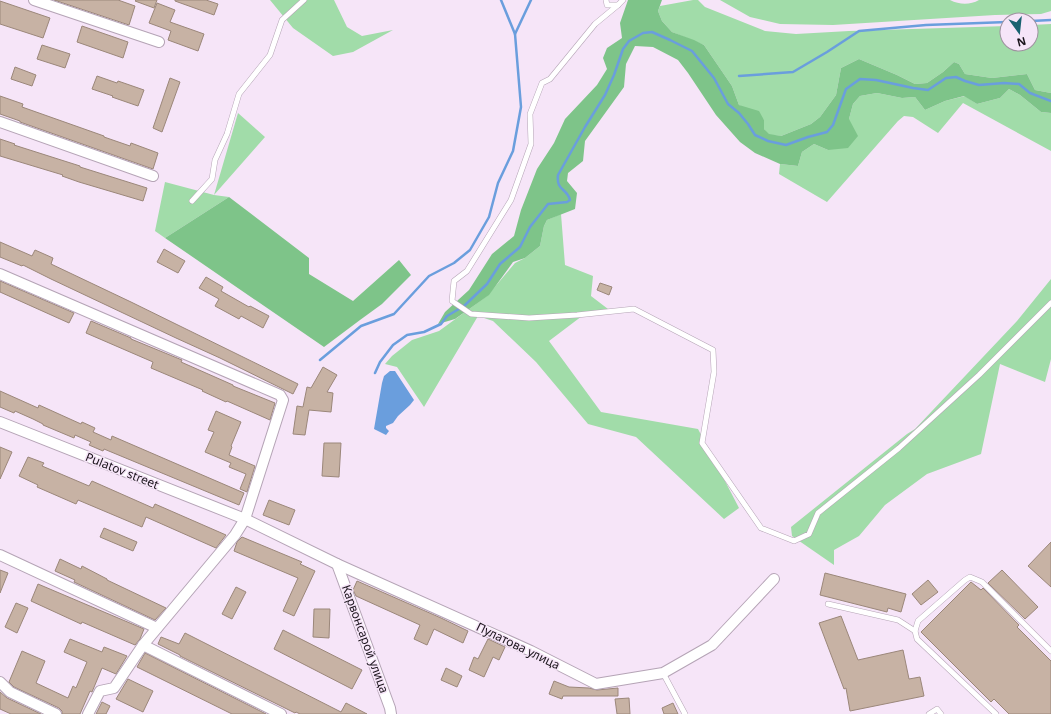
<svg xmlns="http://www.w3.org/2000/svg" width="1051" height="714" font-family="'Noto Sans',sans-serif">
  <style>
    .green { fill: #a1dca9 }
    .forest { fill: #7ec489 }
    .water { fill: #6a9edd }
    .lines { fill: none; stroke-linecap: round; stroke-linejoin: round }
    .stream { stroke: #6a9edd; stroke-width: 2.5 }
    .building { fill: #c7b2a4; stroke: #9b877a }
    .service-casing { stroke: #b5a4b6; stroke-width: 6 }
    .minor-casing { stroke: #b5a4b6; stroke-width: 12 }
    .service { stroke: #fff; stroke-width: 5 }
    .minor { stroke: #fff; stroke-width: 10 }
    .labels { text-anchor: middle; stroke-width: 3; stroke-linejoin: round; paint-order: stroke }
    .street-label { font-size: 12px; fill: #19131a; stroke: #f6e5f8 }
  </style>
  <rect width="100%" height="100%" fill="#f6e5f8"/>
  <!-- green -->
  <g class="green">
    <polygon points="270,0 334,0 347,27 362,36 393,30 353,52 333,56 293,28"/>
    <polygon points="693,0 698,0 705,7 765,31 796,34 849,31 1007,26 1007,44 1031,44 1031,25 1051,24 1051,93 1035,90 1027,74 992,78 965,74 959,64 954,62 943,72 927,83 915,84 897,75 859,59 841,68 836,95 820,117 811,124 781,136 768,135 764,129 764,120 739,105 732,86 704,45 672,32 662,21 658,11 660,6"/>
    <path d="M720 0H950C960 5 970 5 979 0H1051V11L1041 14 995 15 833 25 780 24 750 17Z"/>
    <polygon points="1009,89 1020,95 1041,112 1051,113 1051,151 963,103 938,133 913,117 904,116 898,121 827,202 779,174 780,164 798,166 802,152 814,144 828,150 849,119 853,104 860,96 877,93 902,98 915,97 925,110 945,101 965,96 977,104 1000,98"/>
    <polygon points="238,113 265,137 214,195 229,197 165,238 155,231 165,182 214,195"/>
    <polygon points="561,214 565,265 593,276 591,296 608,309 586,313 549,341 601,412 698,429 739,508 724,519 636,437 588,424 536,362 493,321 478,316 424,407 397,367 385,364 392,356 412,340 439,331 487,296 515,263 525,258 540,246 544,226 547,220"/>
    <polygon points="1051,279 1051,359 1045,382 1000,364 981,454 927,474 885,505 859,536 834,550 834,565 792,536 791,527 907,434 915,429 1017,321"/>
  </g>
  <!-- forest -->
  <g class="forest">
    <polygon points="628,0 662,0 658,11 662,21 672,32 694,40 704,45 732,86 739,105 759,111 764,120 764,129 769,134 781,136 811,124 820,117 836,95 841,68 859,59 897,75 915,84 927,83 943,72 954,62 959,64 965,74 992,78 1027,74 1035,90 1051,93 1051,113 1041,112 1020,95 1009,89 1000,98 977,104 964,96 945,101 925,110 915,97 902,98 877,93 860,96 853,104 849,119 858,136 848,148 828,150 814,144 802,152 798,166 780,164 755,153 740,142 716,115 688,73 678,60 653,47 635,46 626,64 624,87 585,141 583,161 568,173 567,181 577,193 575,209 547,220 544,226 540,246 525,258 513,262 489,295 455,319 438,324 445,312 469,290 492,254 514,236 521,210 537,169 554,143 565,119 597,85 607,69 603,58 607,48 622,38 620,23"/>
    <polygon points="229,197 309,258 309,274 353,301 399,260 411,275 382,304 360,320 324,347 165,238"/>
  </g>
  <!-- water -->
  <polygon class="water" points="390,371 395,371 414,400 410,405 398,416 393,423 386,426 386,428 389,431 386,435 374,429 382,383 384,376"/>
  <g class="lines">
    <!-- stream -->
    <g class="stream">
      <polyline points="1031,21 1051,20"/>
      <polyline points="515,34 531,0"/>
      <polyline points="739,76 793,72 827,52 859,31 926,25 1007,22"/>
      <polyline points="320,360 361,326 394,314 429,276 454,263 470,250 489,217 498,183 513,151 521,107 515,34 501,0"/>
      <path d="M375 373 380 362 393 345 407 335 424 332 441 324 447 316 464 306 487 284 500 264 520 247 530 227 548 204 567 202 570 200C567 188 556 191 558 175L585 127 605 95 614 75 623 49 629 41 643 33 652 32 670 40 692 51 714 78 728 104 739 113 748 124 755 135 768 141 786 145 808 137 827 132 833 125 846 89 860 79 876 80 913 88 928 90 946 78 956 77 965 81 979 85 1004 83 1019 84 1030 93 1051 101"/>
    </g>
  </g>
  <!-- building -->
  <g class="building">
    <polygon points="54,0 118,0 135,6 129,25"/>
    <polygon points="136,0 157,0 154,8 135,1"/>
    <polygon points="175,0 206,0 218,4 214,15 175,1"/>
    <polygon points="0,1 50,18 43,38 0,24"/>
    <polygon points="157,3 175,10 170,22 204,34 198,51 168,40 171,31 149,23"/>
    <polygon points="82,26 128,42 123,58 77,42"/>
    <polygon points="42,45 70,54 65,68 37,59"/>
    <polygon points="15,67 36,75 32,86 11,79"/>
    <polygon points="97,76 117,83 118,81 144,90 138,106 112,97 113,96 92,89"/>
    <polygon points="170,78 180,82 162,132 153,128"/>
    <polygon points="0,96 23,104 22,107 104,136 104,137 130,146 131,143 158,153 153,169 20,122 20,121 0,114"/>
    <polygon points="0,139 15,144 14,145 80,166 80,167 147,188 143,201 79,182 62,176 63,175 0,156"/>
    <polygon points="0,242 32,256 35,250 53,258 51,264 131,302 298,384 293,394 220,358 176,338 51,279 23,265 22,266 0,257"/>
    <polygon points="164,249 185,261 178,273 157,262"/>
    <polygon points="206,277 223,287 221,291 249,307 250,306 269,316 263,328 241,316 239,319 215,306 219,299 199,288"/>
    <polygon points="0,281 74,313 69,323 0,292"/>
    <polygon points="600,283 612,287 609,295 597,290"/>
    <polygon points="91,321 131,338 131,339 182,360 181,362 233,385 233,386 275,403 270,420 227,401 226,402 202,391 203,390 151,368 153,362 86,333"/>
    <polygon points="323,367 337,375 327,392 333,393 331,412 309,410 305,435 293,434 297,406 303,407 307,387 311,388"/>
    <polygon points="0,391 38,408 39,405 81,424 82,422 95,428 93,432 111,440 112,436 244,493 239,505 104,449 103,451 89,445 91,442 75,435 74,438 43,425 43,424 33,419 15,411 14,413 0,407"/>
    <polygon points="216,411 241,422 231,446 232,447 229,455 255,466 247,492 240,489 246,474 229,467 231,463 205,452 214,432 208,430"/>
    <polygon points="324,443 341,443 339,477 322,476"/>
    <polygon points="0,447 12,452 0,479"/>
    <polygon points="28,457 44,463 42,466 89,486 92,481 153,508 155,504 226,535 216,548 146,517 142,527 78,500 76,504 37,487 38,485 19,476"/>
    <polygon points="269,500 295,510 289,525 263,515"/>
    <polygon points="104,528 137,542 133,551 100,537"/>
    <polygon points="242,537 302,562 300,564 315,571 294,616 283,611 298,578 234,551 237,542"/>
    <polygon points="1051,542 1051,587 1028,566"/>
    <polygon points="60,559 81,569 82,566 107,579 107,580 166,608 155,620 74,582 75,580 55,571"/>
    <polygon points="0,570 8,573 0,593"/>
    <polygon points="1002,570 1038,607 1025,619 988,583"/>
    <polygon points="825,573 906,594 901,612 888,608 887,612 820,595"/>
    <polygon points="928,580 938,592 921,605 912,594"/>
    <polygon points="357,581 441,618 468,631 463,643 434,629 427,645 414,639 420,625 356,596 353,590"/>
    <polygon points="971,582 981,590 983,588 1019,625 1017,627 1051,661 1051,714 1009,714 994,699 991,702 921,632"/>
    <polygon points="38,584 144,629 140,639 135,645 82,622 81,624 31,601"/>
    <polygon points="236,587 246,592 232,619 222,614"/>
    <polygon points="16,603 28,608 17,633 5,627"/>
    <polygon points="314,609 330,609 329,638 313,637"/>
    <polygon points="841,616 858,660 903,650 909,679 920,677 924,696 850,711 846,688 844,689 819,623"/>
    <polygon points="283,630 362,670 352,689 274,649"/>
    <polygon points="185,633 341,712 346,703 367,714 300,714 296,712 295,713 180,656 180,655 158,644 161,637 179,644"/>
    <polygon points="70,639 102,652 104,647 127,656 116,674 102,668 92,692 90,691 80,714 62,714 62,711 59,708 14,687 9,682 22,651 45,661 36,683 68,698 73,686 76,688 87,662 64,652"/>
    <polygon points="488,639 505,647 499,660 493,657 484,677 469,670 474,657 478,659"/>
    <polygon points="145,653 266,714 232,714 137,667"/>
    <polygon points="446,668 462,676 457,687 441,680"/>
    <polygon points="128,679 153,691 143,712 116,699"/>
    <polygon points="554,681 569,687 589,688 597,690 618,688 618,696 563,696 562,699 549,694"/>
    <polygon points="0,692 7,698 41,714 11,714 0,709"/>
    <polygon points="629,698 630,714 617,714 615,699"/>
    <polygon points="102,702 110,706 106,714 96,714"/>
    <polygon points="673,703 678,714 664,714 662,708"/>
  </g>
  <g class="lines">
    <defs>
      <g id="service">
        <polyline points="606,0 607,5 618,5"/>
        <polyline points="623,0 618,5 595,24 550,79 542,83 530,114 531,144 511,200 467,271 454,281 452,301 471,314 529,318 577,315 634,309 713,350 714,372 702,443 761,528 794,541 809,534 818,513 899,448 979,375 1051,303"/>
        <polyline points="192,201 212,179 215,160 227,134 239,94 270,55 282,20 304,0"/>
        <polyline points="828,604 898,620 915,631"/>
        <polyline points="663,673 685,714"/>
        <polyline points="929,714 937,709 941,714"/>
        <polyline points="996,714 917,639 915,631 918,621 965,580 970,577 982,582 1051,651"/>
      </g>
      <g id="minor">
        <polyline points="34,0 159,42"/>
        <polyline points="0,122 153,176"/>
        <polyline points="0,274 280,395 283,400 245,519 235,535 143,645 114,688 100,691 88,714"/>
        <polyline points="0,422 245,519 337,564 531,651 596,684 663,673 712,645 774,579"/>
        <polyline points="0,555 157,628"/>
        <polyline points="337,564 390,708 391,714"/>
        <polyline points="143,645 281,714"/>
        <polyline points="0,682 10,692 56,714"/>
      </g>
    </defs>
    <!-- service casing -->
    <use href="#service" class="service-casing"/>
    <!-- minor casing -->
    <use href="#minor" class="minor-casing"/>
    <!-- service -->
    <use href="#service" class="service"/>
    <!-- minor -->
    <use href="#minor" class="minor"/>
  </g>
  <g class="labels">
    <!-- street labels -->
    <g class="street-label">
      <text transform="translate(122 471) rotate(22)" y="4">Pulatov street</text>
      <text transform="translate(365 639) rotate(70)" y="4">Карвонсарой улица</text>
      <text transform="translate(518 646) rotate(26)" y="4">Пулатова улица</text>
    </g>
  </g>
  <!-- north arrow -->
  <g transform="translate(1019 32) rotate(165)"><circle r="19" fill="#f6e5f8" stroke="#9e919f"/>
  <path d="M0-3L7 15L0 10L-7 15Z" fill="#196270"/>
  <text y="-6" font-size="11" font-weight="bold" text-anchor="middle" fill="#19131a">N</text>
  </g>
</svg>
